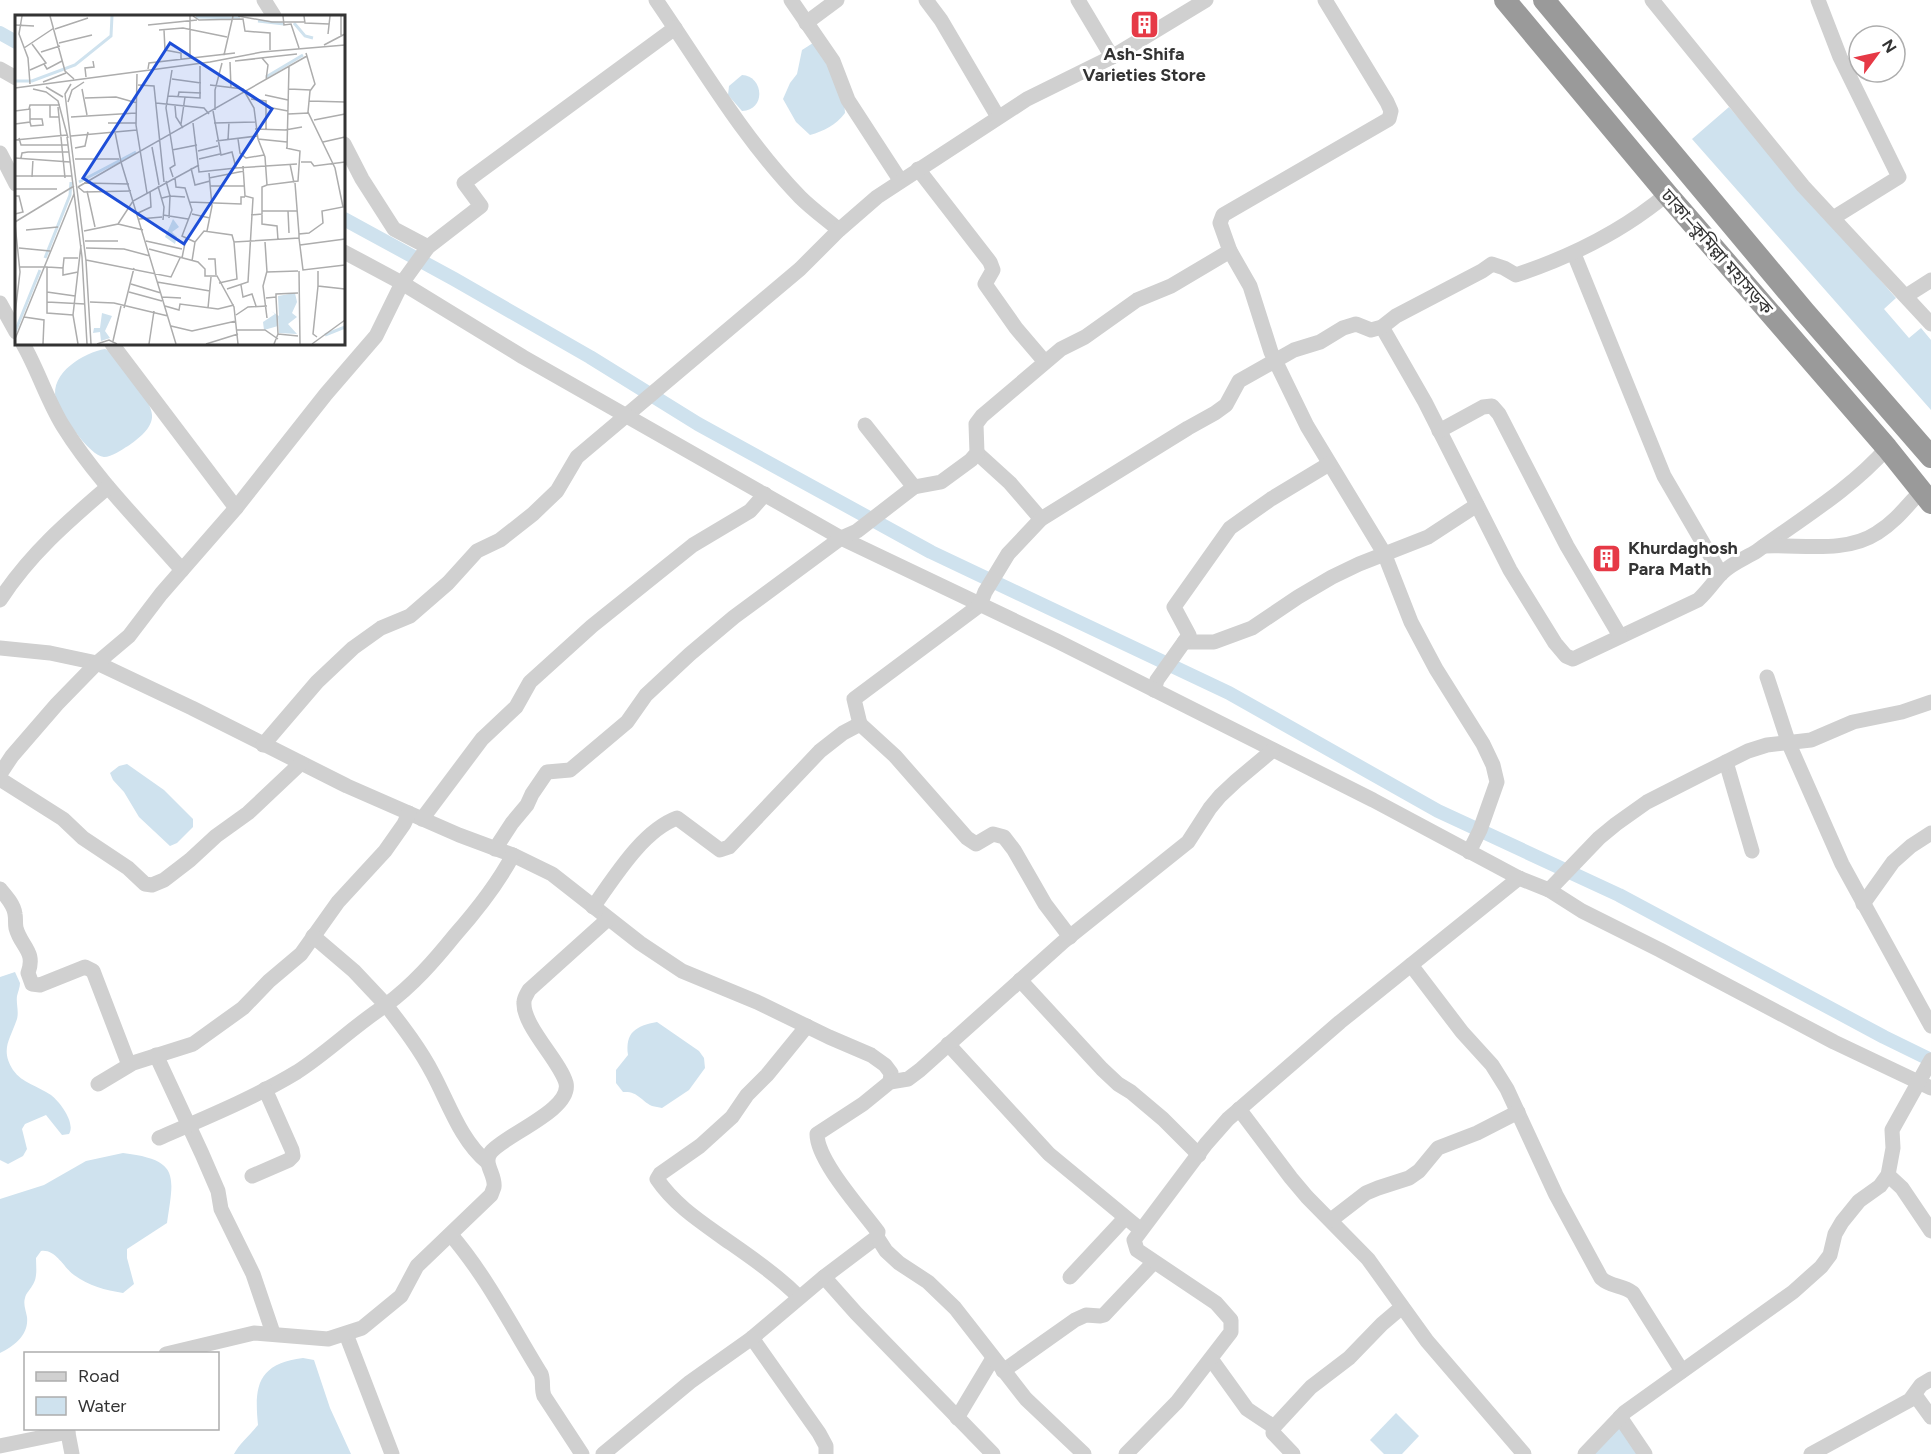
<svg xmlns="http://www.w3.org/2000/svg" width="1931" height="1454" font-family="Figtree,'Noto Sans Bengali',sans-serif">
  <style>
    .water { fill: #cfe2ee }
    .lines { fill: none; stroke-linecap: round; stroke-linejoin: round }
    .canal { stroke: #cfe2ee; stroke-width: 14 }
    .minor { stroke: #d0d0d0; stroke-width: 15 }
    .highway { stroke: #9a9a9a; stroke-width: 22 }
    .labels { text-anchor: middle; stroke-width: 6; stroke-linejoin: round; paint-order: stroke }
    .poi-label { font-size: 18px; font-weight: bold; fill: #333; stroke: #fff }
    .street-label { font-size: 18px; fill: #333; stroke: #fff }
    .inset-river { fill: none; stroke: #cfe2ee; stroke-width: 3 }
    .inset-road { fill: none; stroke: #adadad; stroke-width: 1.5 }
    .view { fill: #1d4ed8; fill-opacity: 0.15; stroke: #1d4ed8; stroke-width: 3 }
    .inset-edge { fill: none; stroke: #333; stroke-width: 3 }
  </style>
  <rect width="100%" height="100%" fill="#fff"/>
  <!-- water -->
  <g class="water">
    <path d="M813 43C826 60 845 91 845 113 836 125 824 131 810 135L796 122 783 99 790 83 797 74 802 50Z"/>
    <path d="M742 75C762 75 768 109 742 111L728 95 729 86Z"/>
    <polygon points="1729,107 1896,298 1884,309 1909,338 1921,328 1931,340 1931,410 1692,139"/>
    <path d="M105 349C109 351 114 353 117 357 126 367 152 402 152 415 153 428 138 439 128 446 121 450 112 457 104 457 89 456 60 412 56 399 49 373 85 352 105 349Z"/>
    <polygon points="127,764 164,790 193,819 193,827 177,843 170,846 139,817 124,792 113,780 110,773 119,766"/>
    <path d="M15 972 20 983C20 987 18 992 17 996 16 1004 19 1011 17 1019 10 1040 0 1049 13 1070 22 1083 38 1086 51 1095 60 1102 76 1123 69 1134L62 1135 46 1115 25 1124 22 1129 27 1149 23 1156 8 1164 0 1160V977Z"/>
    <path d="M657 1022 699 1051 704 1058 705 1068 689 1090 662 1108C659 1107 655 1107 652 1106 640 1100 638 1091 623 1092L616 1083V1070L628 1055C625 1032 636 1026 657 1022Z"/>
    <path d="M123 1153C180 1160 174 1175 167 1223L127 1249V1258L134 1284 123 1293C105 1290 89 1286 74 1275 63 1267 56 1249 41 1251L36 1258C36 1267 38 1278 32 1286 30 1290 26 1293 25 1298 23 1304 26 1311 27 1317 29 1335 14 1346 0 1353V1199L44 1185 86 1161Z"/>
    <path d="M303 1358 314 1360 330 1408 351 1454H234C239 1444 250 1435 258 1425 254 1385 258 1364 303 1358Z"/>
    <polygon points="1396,1413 1419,1436 1402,1454 1384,1454 1370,1440"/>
    <polygon points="1622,1427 1640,1454 1592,1454 1610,1433"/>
  </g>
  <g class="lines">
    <!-- canal -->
    <g class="canal">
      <polyline points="0,33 16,42"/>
      <polyline points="344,219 454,279 590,357 698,424 931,552 1229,693 1438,811 1619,895 1884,1037 1931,1060"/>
    </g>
    <!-- minor -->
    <g class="minor">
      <polyline points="264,0 274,16"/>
      <path d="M656 0C702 67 743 138 800 197 812 209 826 219 839 230"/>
      <polyline points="791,0 833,61 848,100 900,180"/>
      <polyline points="926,0 941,20 998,117"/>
      <polyline points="1078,0 1112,57"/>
      <polyline points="1652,0 1803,186 1931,324"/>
      <polyline points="1818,0 1840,57 1899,177 1833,218"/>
      <polyline points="806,23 837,0"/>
      <polyline points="0,69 16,78"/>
      <polyline points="344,144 362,179 394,229 428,247"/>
      <polyline points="0,153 16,184"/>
      <polyline points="918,169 990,262 993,270 985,284 1016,328 1045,362"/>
      <polyline points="1230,251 1250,286 1271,352 1307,426 1384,553 1411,622 1436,669 1483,744 1493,765 1497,782 1480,830 1469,852"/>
      <polyline points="344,252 402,283 428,247 481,206 464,183 675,28"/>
      <polyline points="1574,254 1664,476 1721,574"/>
      <polyline points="1906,296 1931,280"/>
      <polyline points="0,303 16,332"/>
      <path d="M1382 327 1425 402 1510 570 1555 643 1566 656 1573 659 1698 600C1708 591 1714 581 1722 573 1732 563 1746 558 1757 551 1801 519 1851 489 1887 448"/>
      <path d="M23 344C38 370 47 400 63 426 96 479 141 523 182 570"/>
      <polyline points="112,344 236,508"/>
      <polyline points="865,425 914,487"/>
      <polyline points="1439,431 1483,407 1492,406 1499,414 1567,546 1620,636"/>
      <polyline points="977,453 1010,483 1041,519"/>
      <path d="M1764 546C1800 544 1845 554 1877 533 1895 522 1907 506 1921 491"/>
      <path d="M0 600C29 555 67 522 108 487"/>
      <polyline points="1184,642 1214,642 1252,628 1298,597 1332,577 1359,564 1428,537 1477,505"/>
      <polyline points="0,648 50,653 97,663 192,708 347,786 459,835 513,855 552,874 640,943 682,971 757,1002 829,1037 871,1055 885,1065 891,1073 890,1082"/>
      <polyline points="1767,677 1789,744 1842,864 1931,1026"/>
      <polyline points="1154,690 1157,680 1189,635 1174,607 1230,528 1271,499 1329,464"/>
      <polyline points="860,724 895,756 967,838 976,844 993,834 1004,837 1014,850 1045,904 1070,937"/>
      <polyline points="263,745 317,682 353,648 381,628 410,616 448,583 477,551 500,540 533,514 557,491 577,457 800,269 839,230 877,197 1027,99 1112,57 1206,0"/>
      <polyline points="1726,762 1752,851"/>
      <polyline points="0,774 12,756 57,704 97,663 129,636 161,594 236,508 326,394 376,336 402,283 523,357 841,538 1057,641 1373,800 1519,878 1549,890 1582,911 1660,950 1834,1042 1931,1088"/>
      <polyline points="0,779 63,819 83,838 128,868 145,884 152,885 164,880 190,860 216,836 248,813 301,763"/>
      <polyline points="422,819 482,739 516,707 530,682 592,626 693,545 750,511 765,494"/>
      <polyline points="495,849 512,823 527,805 532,794 547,772 570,770 627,722 646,695 690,654 734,617 841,538 857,531 914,487 941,482 971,460 977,453 976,424 982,416 1061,349 1085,337 1137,300 1171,286 1230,251 1220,223 1223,215 1389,119 1391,111 1387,102 1325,0"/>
      <path d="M0 889C6 896 14 905 15 914 16 919 15 923 16 928 21 947 36 951 28 973L32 984 40 985 85 967 93 971 129 1065"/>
      <polyline points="1549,890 1599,838 1616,824 1647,802 1702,774 1748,751 1767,745 1811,740 1853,722 1902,712 1931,702"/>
      <polyline points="1863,904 1893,862 1911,846 1931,833"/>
      <path d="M593 907C614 878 642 831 677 818L720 850 729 847 820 751 843 733 860 724 854 699 980 605 985 592 1008 554 1041 519 1188 428 1215 413 1226 405 1239 381 1294 350 1320 342 1343 328 1356 324 1371 330 1382 327 1396 316 1482 271 1492 264 1504 268 1516 275C1570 257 1623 231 1667 194"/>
      <path d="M1411 965 1462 1032 1492 1065 1507 1089 1556 1195 1601 1278C1612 1288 1621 1284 1633 1293L1682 1371"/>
      <polyline points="1020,980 1102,1069 1118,1084 1131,1092 1163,1119 1199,1155"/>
      <polyline points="948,1044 1049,1154 1141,1230"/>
      <polyline points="156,1055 202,1154 218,1191 221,1209 253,1274 273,1333"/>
      <polyline points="98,1084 133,1063 193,1044 243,1008 269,981 301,954 338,902 385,851 404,824 409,813"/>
      <polyline points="1239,1109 1291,1178 1307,1197 1368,1259 1427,1341 1524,1454"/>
      <path d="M159 1138C205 1118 254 1098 297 1072 328 1052 355 1025 386 1005L354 971 313 936"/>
      <path d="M487 1162C461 1141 449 1104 433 1074 420 1049 403 1027 386 1005 413 985 434 961 455 935 477 910 497 885 513 855"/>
      <polyline points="1888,1175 1902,1188 1931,1231"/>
      <polyline points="252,1176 289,1160 293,1156 292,1150 265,1089"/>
      <polyline points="1331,1220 1366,1193 1378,1188 1409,1178 1419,1171 1438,1148 1477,1133 1518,1112"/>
      <path d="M451 1235C487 1277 512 1327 541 1374 544 1382 541 1388 544 1396L582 1454"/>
      <polyline points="824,1277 856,1313 993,1454"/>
      <polyline points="1070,1277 1125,1218"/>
      <path d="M799 1297C776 1274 749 1256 722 1237 698 1220 674 1204 657 1179L660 1174 700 1146 732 1117 747 1095 767 1075 807 1026"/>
      <polyline points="346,1334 392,1454"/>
      <polyline points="752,1338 819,1433 826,1446 826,1454"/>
      <path d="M166 1354 254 1333 328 1339 362 1328 401 1296 417 1266 491 1195C491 1195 494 1187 494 1187 496 1175 482 1163 491 1152 506 1134 572 1110 566 1083 560 1061 522 1025 524 1002 524 998 527 994 529 990L608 919"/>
      <polyline points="1211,1359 1247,1409 1274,1427"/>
      <polyline points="1003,1371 1075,1320 1086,1315 1100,1316 1104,1315 1154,1262"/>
      <polyline points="1915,1395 1931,1417"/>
      <polyline points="1620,1417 1645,1454"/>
      <polyline points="957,1418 993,1358"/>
      <polyline points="67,1428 72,1454"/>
      <polyline points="0,1446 68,1432"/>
      <polyline points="603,1454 690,1382 752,1338 824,1277 877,1237"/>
      <path d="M1084 1454 1026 1399 955 1308 928 1282 899 1263 886 1251 877 1237 878 1232C862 1210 817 1161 817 1134L863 1104 890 1082 908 1079 920 1070 1063 942 1188 842 1210 808 1220 796 1236 781 1273 750"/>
      <polyline points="1126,1454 1177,1402 1231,1332 1231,1320 1216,1303 1137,1250 1134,1240 1206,1144 1228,1119 1340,1022 1519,878"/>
      <polyline points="1293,1454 1273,1433 1274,1427 1311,1387 1349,1358 1382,1324 1402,1307"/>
      <polyline points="1585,1454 1625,1412 1793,1292 1821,1267 1830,1255 1835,1234 1842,1222 1859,1201 1880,1186 1888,1175 1893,1148 1892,1130 1931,1060"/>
      <polyline points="1811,1454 1910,1400 1921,1385 1931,1379"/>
    </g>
    <!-- highway -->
    <g class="highway">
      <polyline points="1505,0 1667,194 1887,448 1931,503"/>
      <polyline points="1544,0 1804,311 1931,457"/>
    </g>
  </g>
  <!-- icons -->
  <defs>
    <symbol id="building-square" viewBox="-11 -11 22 22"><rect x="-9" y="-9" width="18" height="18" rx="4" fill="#e63946" stroke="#fff"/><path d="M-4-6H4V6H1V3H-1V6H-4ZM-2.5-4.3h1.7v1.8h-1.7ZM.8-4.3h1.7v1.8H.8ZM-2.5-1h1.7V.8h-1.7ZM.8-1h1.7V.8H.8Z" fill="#fff"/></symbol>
  </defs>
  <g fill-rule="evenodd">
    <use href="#building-square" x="1128" y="8" width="33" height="33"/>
    <use href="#building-square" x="1590" y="542" width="33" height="33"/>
  </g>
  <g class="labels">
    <!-- poi labels -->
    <g class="poi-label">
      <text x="1144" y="60">Ash-Shifa<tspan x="1144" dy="21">Varieties Store</tspan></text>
      <text x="1628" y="554" text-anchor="start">Khurdaghosh<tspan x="1628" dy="21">Para Math</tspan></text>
    </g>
    <!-- street labels -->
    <g class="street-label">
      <text transform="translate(1717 252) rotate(49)" y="6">ঢাকা–কুমিল্লা মহাসড়ক</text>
    </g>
  </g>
  <!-- overview -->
  <g transform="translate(15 15)">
    <rect width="330" height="330" fill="#fff"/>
    <path d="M158 204 164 212 157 217 162 222 160 229 150 222ZM280 278 282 287 277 298 282 302 273 309 282 319 264 318 263 302V311L249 315 248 307 260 299 256 296 264 301 263 281ZM87 298 97 301 90 316 95 323 86 326 85 317 78 318 79 313H85Z" fill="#cfe2ee"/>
    <path class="inset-river" d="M181 2 225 3M243 6 269 9M279 8 290 21 298 23M251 62 288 40M0 66H17L60 50 96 21 97 1M64 167 121 137M30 243 55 180 56 167M0 317 25 255M310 320 330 312"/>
    <path class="inset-road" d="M7 1 4 19 13 43 15 69M35 1 50 56 59 64M175 1V43M178 1 184 5 228 4 230 16 255 18V35M223 1 257 7H289M268 1 269 10 276 9 284 33M289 1 290 8 314 9M0 10 19 11M133 10 182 5M40 14 73 3M144 15 168 13 212 22M149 15 150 35 166 38V44M313 19 315 1M326 21V1M44 28 77 20M309 30 330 19M9 33 39 13M26 37 45 31M209 40 218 1M247 43 253 50 251 65M220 46 282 39M215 47 216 73M29 49 32 54 47 46M133 54 134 48 220 38M15 55 31 48 17 29M157 55 151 93 160 150 155 153 158 162M122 59 121 110 132 178M71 62 70 53 79 52 78 46M157 64 186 68M28 67 51 58M56 69 50 79 71 246 76 329M123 70 139 71 149 167M195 70 228 74 239 93 243 124 272 127M31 72 48 82M0 73 195 47 247 37 330 30M18 74 31 77 43 86 53 123M67 74 72 100M274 74 296 75M250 80 273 85M153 81 185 83V51M163 82 164 77 186 78M70 83 101 82 122 88M236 84 251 86V114M294 86 330 87M53 87 57 75 69 67M141 88 189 93 194 99M160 91 161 102 168 113M43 92 50 163M252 92 273 96M14 94 15 90H35M200 95V75L207 48M0 96 15 94V107L0 109M198 96 206 140 217 137 221 153 282 149M273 99 294 98M44 102H35V90H45M56 102 121 98M15 104H27L28 110 16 111 15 107M299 105 330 99M93 108H121M178 108 184 157 221 153M199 108 240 107M166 109 170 82M240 114 270 115 287 112M56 121 122 115M52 122 67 242 72 329M4 123 6 130H53M223 124 225 138 231 143 249 140M243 124 250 142 252 170 283 166 285 136 271 133M0 125 52 120M213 125 214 107M201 126 242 121M308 127 330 122M137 132 144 170M60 133 70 131 73 117M272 134 274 51M157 135 182 130M183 136 203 131M0 143 55 147M6 143 7 138 13 137H54M60 144H104M184 144 205 139M286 147H296L299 151 330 147M275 149 279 168M176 153 180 170 195 166M0 161H57M17 162 18 144M160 163 161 172 170 173 177 195 167 221 180 227M194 163 229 156M151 166 155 181 170 182M69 168 114 169M280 168 284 219M143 171 149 192 148 205M195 171H229M63 172 106 147 100 117M63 172 69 177 116 176M0 174H42M72 176 80 212M0 181H4L8 197 0 199M147 183 155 181 154 203M174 187 226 189V182H230M247 196H282M273 196 274 218M123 198 136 192 135 176M177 199 195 203M247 199V209L262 211 263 225M148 200 173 204M236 200 247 199V172L252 170M124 204 147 202M0 207 59 171M0 209 5 257 0 299M103 209 128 215M11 215 43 212M69 216 103 209 118 186 184 150M192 216 197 191 194 158M284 223 288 255 330 250M70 226H103M131 226 167 234M250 227 252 257 283 256M285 230 330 224M4 233 35 236M71 233 109 234 135 241M134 234 183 247 190 254V261H202L219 292 223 329M167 243 171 223M193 244H200L201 260M71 245 156 262 165 243M177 246 180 227 189 216 217 220 219 227 284 223V219L294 218 308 208 307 196 328 192 320 153 293 97 295 76 300 69 291 38M5 252H32V298L58 300M32 252 48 253V260L63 257M48 253 49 243H63M252 256 248 271 252 303M284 256 285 329M303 256V271L330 274M142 267 195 276M204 268 222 264 219 227M116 269 146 278M226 270 228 282 237 279 241 291M212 274 233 267 238 183 230 181 228 151M32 277 60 281M114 277 147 286M147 282 166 283M261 282V279L283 278M251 283 261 282 263 319M32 287 70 289M75 287 99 288 153 301M150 291 164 295 165 289 203 294 219 290M109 293 119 253M193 293 196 262M221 300 233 292 252 291M9 302 29 305 28 329M156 311 177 316 221 306M222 315H250L263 324M302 322 298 319 303 271M0 324 59 179M98 326 106 291M63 329 58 300 66 230M82 329 94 325 102 329M134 329 139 296M161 329 106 147 292 41M191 329 223 319M259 329 263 319 283 321M297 329 330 305"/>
    <path class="view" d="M155 28 257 94 169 229 68 163Z"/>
    <rect width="330" height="330" class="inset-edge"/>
  </g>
  <!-- legend -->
  <rect x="24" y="1352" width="195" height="78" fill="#ffffff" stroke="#adadad" stroke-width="1.5"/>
  <rect x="36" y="1372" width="30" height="9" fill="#d0d0d0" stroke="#adadad" stroke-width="1.5"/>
  <text x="78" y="1382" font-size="18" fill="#333333">Road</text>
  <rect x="36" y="1397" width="30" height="18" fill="#cfe2ee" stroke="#adadad" stroke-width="1.5"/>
  <text x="78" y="1412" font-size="18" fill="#333333">Water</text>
  <!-- north arrow -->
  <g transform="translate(1877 54) rotate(57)"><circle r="28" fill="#ffffff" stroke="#adadad" stroke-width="1.5"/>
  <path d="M0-4.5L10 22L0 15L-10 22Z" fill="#e63946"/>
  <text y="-9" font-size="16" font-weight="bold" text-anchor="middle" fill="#333333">N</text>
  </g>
</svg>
